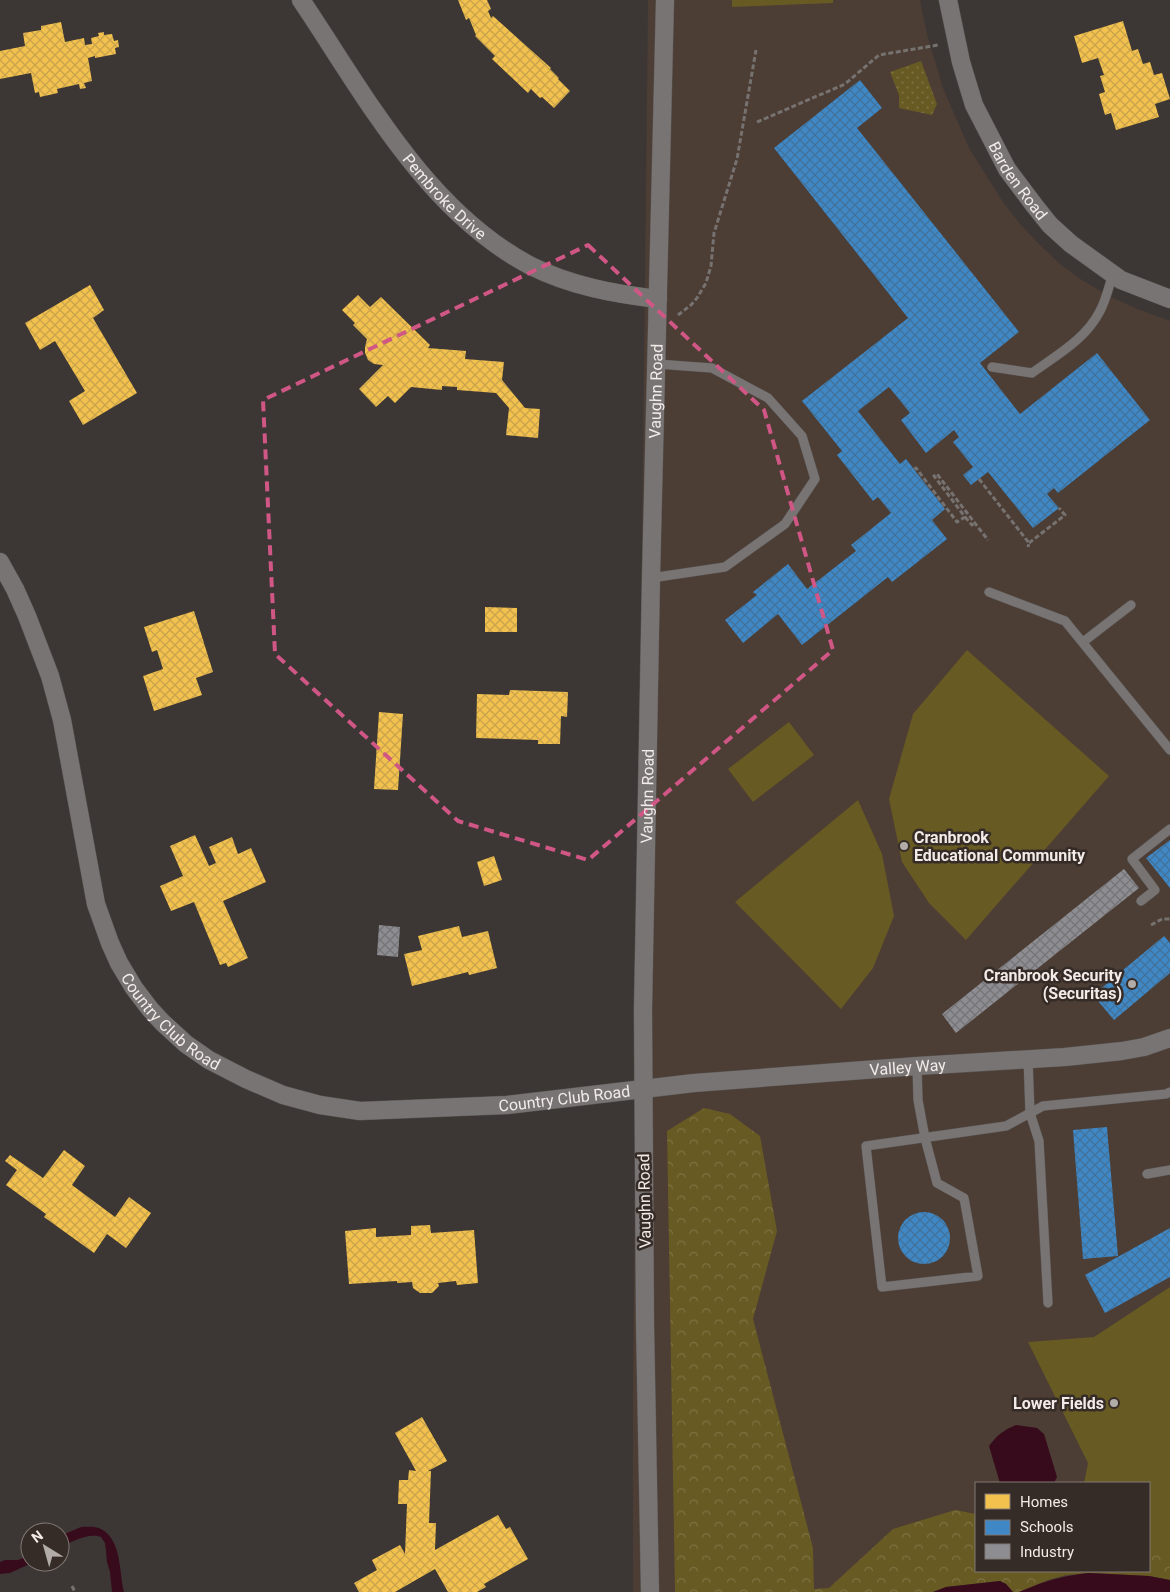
<svg xmlns="http://www.w3.org/2000/svg" width="1170" height="1592" font-family="Roboto,sans-serif">
  <style>
    .built { fill: #4c3d35; fill-rule: evenodd }
    .grass { fill: url(#grass-dots) }
    .forest { fill: url(#forest-crowns) }
    .pitch { fill: #685a23 }
    .water { fill: #370b1b }
    .homes { fill: url(#homes-cross-hatch) }
    .schools { fill: url(#schools-cross-hatch) }
    .industry { fill: url(#industry-cross-hatch) }
    .lines { fill: none; stroke-linecap: round; stroke-linejoin: round }
    .service-casing { stroke: #585451; stroke-width: 10 }
    .minor-casing { stroke: #585451; stroke-width: 19 }
    .path { stroke: #767270; stroke-width: 3; stroke-dasharray: 5 2.5; stroke-linecap: butt }
    .service { stroke: #787473; stroke-width: 9 }
    .minor { stroke: #787473; stroke-width: 18 }
    .marked { fill: none; stroke: #d05785; stroke-width: 4; stroke-dasharray: 10 6; stroke-linejoin: round }
    .poi-dot { fill: #b2aca9; stroke: #352b27; stroke-width: 2 }
    .labels { text-anchor: middle; stroke-width: 5; stroke-linejoin: round; paint-order: stroke }
    .street-label { font-size: 16px; fill: #f2ebe8; stroke: #352b27 }
    .poi-label { font-size: 16px; font-weight: bold; fill: #f2ebe8; stroke: #352b27; text-anchor: end }
  </style>
  <defs>
    <pattern id="grass-dots" width="8" height="8" patternUnits="userSpaceOnUse" patternTransform="scale(1.25)"><rect width="8" height="8" fill="#685a23"/><path d="M2 2h.1M6 6h.1" fill="none" stroke="#7e7243" stroke-width="1.8" stroke-linecap="round"/></pattern>
    <pattern id="forest-crowns" width="20" height="18" patternUnits="userSpaceOnUse" patternTransform="scale(1.25)"><rect width="20" height="18" fill="#685a23"/><path d="M2 6a3 3 0 1 1 6 0M12 15a3 3 0 1 1 6 0" fill="none" stroke="#7e7243"/></pattern>
    <pattern id="homes-cross-hatch" width="8" height="8" patternUnits="userSpaceOnUse" patternTransform="scale(1.25)"><rect width="8" height="8" fill="#f2c14e"/><path d="M0 0l8 8M0 8l8-8" fill="none" stroke="#c8a24c"/></pattern>
    <pattern id="schools-cross-hatch" width="8" height="8" patternUnits="userSpaceOnUse" patternTransform="scale(1.25)"><rect width="8" height="8" fill="#3f88c5"/><path d="M0 0l8 8M0 8l8-8" fill="none" stroke="#427199"/></pattern>
    <pattern id="industry-cross-hatch" width="8" height="8" patternUnits="userSpaceOnUse" patternTransform="scale(1.25)"><rect width="8" height="8" fill="#8d8d92"/><path d="M0 0l8 8M0 8l8-8" fill="none" stroke="#757477"/></pattern>
  </defs>
  <rect width="100%" height="100%" fill="#3c3734"/>
  <!-- built -->
  <path class="built" d="M648 0H920L927 34 943 88 969 148 1003 202 1021 225 1040 245 1060 264 1082 280 1107 295 1135 308 1170 321V1592H633V1372ZM976 1483H1149V1571H976Z"/>
  <!-- grass -->
  <polygon class="grass" points="921,61 937,104 932,115 899,108 899,95 890,72"/>
  <!-- forest -->
  <polygon class="forest" points="704,1108 730,1114 760,1136 777,1231 753,1319 813,1548 814,1589 829,1588 893,1529 955,1510 976,1514 976,1571 1149,1571 1149,1552 1170,1552 1170,1580 1149,1576 1090,1573 1066,1575 1048,1580 1019,1592 1013,1592 1006,1584 1000,1581 946,1587 933,1592 675,1592 667,1131"/>
  <!-- pitch -->
  <g class="pitch">
    <polygon points="732,0 833,0 833,3 732,7"/>
    <polygon points="967,650 1109,776 966,940 929,903 902,862 889,799 913,714"/>
    <polygon points="789,722 814,755 753,802 728,769"/>
    <polygon points="858,800 882,854 894,916 873,968 841,1009 735,902"/>
    <polygon points="1170,1287 1170,1552 1149,1552 1149,1483 1084,1483 1088,1463 1028,1342 1094,1337"/>
  </g>
  <!-- water -->
  <g class="water">
    <path d="M1016 1425 1037 1428 1044 1434 1057 1477 1054 1483H1000L989 1446C997 1435 1004 1430 1016 1425Z"/>
    <path d="M81 1527C87 1527 95 1526 101 1529 122 1540 119 1572 124 1592H112L110 1572 107 1562 106 1551 105 1543 101 1537C89 1532 71 1542 60 1547V1536Z"/>
    <polygon points="30,1555 30,1562 34,1562 10,1573 0,1574 0,1562 5,1560 18,1560"/>
    <path d="M1089 1573 1149 1576 1170 1580V1592H1019C1045 1581 1061 1576 1089 1573Z"/>
    <polygon points="1000,1581 1006,1584 1013,1592 933,1592 946,1587"/>
  </g>
  <!-- homes -->
  <g class="homes">
    <polygon points="458,0 487,0 491,9 488,11 491,18 493,16 551,68 550,69 559,78 558,79 570,91 554,108 542,97 540,98 531,89 528,93 492,59 495,56 475,36 476,35 469,18 466,20"/>
    <polygon points="1123,21 1132,51 1138,49 1143,64 1150,62 1154,75 1162,73 1170,99 1155,104 1159,117 1116,130 1111,113 1105,115 1099,94 1105,92 1100,76 1104,75 1098,58 1082,63 1074,36"/>
    <polygon points="61,22 65,42 84,38 85,45 92,44 91,38 99,36 98,33 104,32 104,35 112,34 114,41 118,40 119,47 115,48 116,54 95,58 95,56 88,58 92,81 84,83 86,88 80,89 79,84 57,89 58,93 40,97 39,92 35,93 31,73 0,79 0,51 25,46 23,33 41,30 41,26"/>
    <polygon points="90,285 104,310 93,318 137,393 83,425 69,401 85,391 55,341 40,350 25,323"/>
    <polygon points="358,295 370,307 381,297 430,345 428,348 466,351 465,359 504,362 502,380 525,408 540,409 538,438 506,435 509,408 496,393 457,390 457,387 442,386 442,390 411,387 395,403 388,396 376,407 359,389 383,365 374,364 368,360 365,353 365,347 367,339 353,325 355,323 342,310"/>
    <polygon points="485,607 517,608 517,632 485,632"/>
    <polygon points="194,611 213,672 196,678 202,695 154,711 143,676 163,669 157,650 152,652 144,627"/>
    <polygon points="510,690 568,692 567,717 561,716 560,744 538,744 538,740 476,738 477,694 509,695"/>
    <polygon points="379,712 403,714 398,790 374,789"/>
    <polygon points="195,835 209,866 216,863 209,847 232,837 238,854 251,848 266,882 223,901 248,958 228,967 226,963 220,965 194,902 171,911 160,886 183,876 170,846"/>
    <polygon points="494,856 502,880 484,886 477,862"/>
    <polygon points="459,926 462,937 488,931 497,968 469,975 468,972 412,986 404,954 422,950 418,936"/>
    <polygon points="64,1150 85,1166 72,1185 115,1217 129,1197 151,1213 126,1248 107,1234 94,1253 44,1217 46,1214 6,1185 17,1170 5,1161 10,1155 43,1178"/>
    <polygon points="430,1225 431,1233 474,1230 478,1283 457,1285 456,1281 438,1283 439,1286 432,1293 420,1293 413,1288 412,1282 397,1283 397,1281 349,1284 345,1231 376,1228 376,1237 411,1235 411,1226"/>
    <polygon points="422,1417 447,1461 428,1471 431,1471 429,1523 436,1523 435,1550 498,1515 506,1529 510,1527 528,1559 484,1584 486,1587 477,1592 448,1592 435,1569 395,1592 359,1592 354,1583 377,1570 372,1560 400,1545 405,1554 407,1504 398,1504 399,1480 408,1480 409,1470 416,1471 395,1433"/>
  </g>
  <!-- schools -->
  <g class="schools">
    <polygon points="860,80 882,108 857,128 1019,332 980,363 1020,414 1097,353 1150,420 1058,493 1054,488 1047,494 1059,508 1033,528 988,472 971,485 963,475 973,467 953,442 959,437 954,430 926,453 901,420 910,413 889,387 858,411 900,464 906,459 945,509 932,520 947,539 892,582 888,577 802,645 778,614 743,643 725,620 757,595 753,592 788,564 807,589 856,551 851,545 891,513 878,497 873,501 837,455 842,451 802,401 908,318 774,148"/>
    <polygon points="1170,840 1170,888 1146,858"/>
    <polygon points="1164,936 1170,943 1170,973 1114,1020 1093,995"/>
    <polygon points="1107,1127 1118,1256 1083,1259 1073,1130"/>
    <circle cx="924" cy="1238" r="26"/>
    <polygon points="1170,1228 1170,1277 1105,1313 1085,1275"/>
  </g>
  <!-- industry -->
  <g class="industry">
    <polygon points="1124,869 1139,888 956,1033 942,1014"/>
    <polygon points="379,925 400,927 398,957 377,955"/>
  </g>
  <g class="lines">
    <defs>
      <g id="service">
        <path d="M992 367 1032 373C1057 355 1086 339 1100 311 1106 300 1109 286 1113 274"/>
        <polyline points="651,578 725,567 785,524 815,479 802,436 768,398 712,368 657,364"/>
        <polyline points="989,592 1065,621 1170,750"/>
        <polyline points="1083,642 1131,605"/>
        <polyline points="1141,901 1155,890 1132,859 1170,829"/>
        <polyline points="1028,1059 1030,1113 1039,1141 1048,1303"/>
        <polyline points="917,1066 918,1100 925,1138 937,1183 964,1198 978,1276 882,1287 866,1146 1006,1126 1043,1106 1166,1094 1170,1092"/>
        <polyline points="1147,1174 1170,1170"/>
      </g>
      <g id="minor">
        <path id="s1" d="M301 0C365 95 426 211 531 266 571 286 615 294 658 299"/>
        <path id="s2" d="M948 0 961 62 974 105 1007 169 1034 205 1050 225 1071 244 1121 280 1170 299"/>
        <path id="s3" d="M0 562 15 589 27 616 50 676 62 720 96 904 110 943 119 963 134 988 150 1009 163 1023 186 1044 209 1060 246 1079 283 1095 320 1105 360 1111 507 1105 694 1083 917 1066 1065 1057 1122 1051 1144 1047 1170 1038"/>
        <path id="s4" d="M650 1592 645 1323 643 1011 651 578 665 0"/>
      </g>
    </defs>
    <!-- service casing -->
    <use href="#service" class="service-casing"/>
    <!-- minor casing -->
    <use href="#minor" class="minor-casing"/>
    <!-- path -->
    <g class="path">
      <polyline points="757,122 845,84 879,55 938,45"/>
      <polyline points="678,315 691,305 697,298 706,283 711,266 714,233 737,159 756,50"/>
      <polyline points="914,469 916,468 957,522 965,517 934,476 937,474 988,540"/>
      <polyline points="979,479 1029,543 1028,547"/>
      <polyline points="965,517 972,525 975,523"/>
      <polyline points="1029,543 1065,515 1059,508"/>
      <polyline points="1151,925 1162,919 1170,919"/>
      <polyline points="72,1586 75,1592"/>
    </g>
    <!-- service -->
    <use href="#service" class="service"/>
    <!-- minor -->
    <use href="#minor" class="minor"/>
  </g>
  <!-- marked area -->
  <path class="marked" d="M588 245 764 410 833 650 588 860 458 821 275 654 263 400Z"/>
  <!-- markers -->
  <g class="poi-dot">
    <circle cx="904" cy="846" r="5"/>
    <circle cx="1132" cy="984" r="5"/>
    <circle cx="1114" cy="1403" r="5"/>
  </g>
  <g class="labels">
    <!-- street labels -->
    <g class="street-label">
      <text dy="6" stroke="none"><textPath href="#s2" startOffset="196">Barden Road</textPath></text>
      <text dy="6" stroke="none"><textPath href="#s1" startOffset="244">Pembroke Drive</textPath></text>
      <text dy="6" stroke="none"><textPath href="#s4" startOffset="1201">Vaughn Road</textPath></text>
      <text dy="6" stroke="none"><textPath href="#s4" startOffset="796">Vaughn Road</textPath></text>
      <text dy="6" stroke="none"><textPath href="#s3" startOffset="500">Country Club Road</textPath></text>
      <text dy="6" stroke="none"><textPath href="#s3" startOffset="1265">Valley Way</textPath></text>
      <text dy="6" stroke="none"><textPath href="#s3" startOffset="920">Country Club Road</textPath></text>
      <text transform="translate(644 1201) rotate(-91)" y="6">Vaughn Road</text>
    </g>
    <!-- poi labels -->
    <g class="poi-label">
      <text x="914" y="843" text-anchor="start">Cranbrook<tspan x="914" dy="18">Educational Community</tspan></text>
      <text x="1122" y="981">Cranbrook Security<tspan x="1122" dy="18">(Securitas)</tspan></text>
      <text x="1104" y="1409">Lower Fields</text>
    </g>
  </g>
  <!-- legend -->
  <rect x="975" y="1482" width="175" height="90" fill="#352b27" stroke="#817874"/>
  <rect x="985" y="1494" width="25" height="15" fill="#f2c14e" stroke="#817874"/>
  <text x="1020" y="1507" font-size="15" fill="#f2ebe8">Homes</text>
  <rect x="985" y="1520" width="25" height="15" fill="#3f88c5" stroke="#817874"/>
  <text x="1020" y="1532" font-size="15" fill="#f2ebe8">Schools</text>
  <rect x="985" y="1544" width="25" height="15" fill="#8d8d92" stroke="#817874"/>
  <text x="1020" y="1557" font-size="15" fill="#f2ebe8">Industry</text>
  <!-- north arrow -->
  <g transform="translate(45 1547) rotate(323)"><circle r="24" fill="#352b27" stroke="#817874"/>
  <path d="M0-4L9 19L0 12L-9 19Z" fill="#b2aca9"/>
  <text y="-8" font-size="14" font-weight="bold" text-anchor="middle" fill="#f2ebe8">N</text>
  </g>
</svg>
